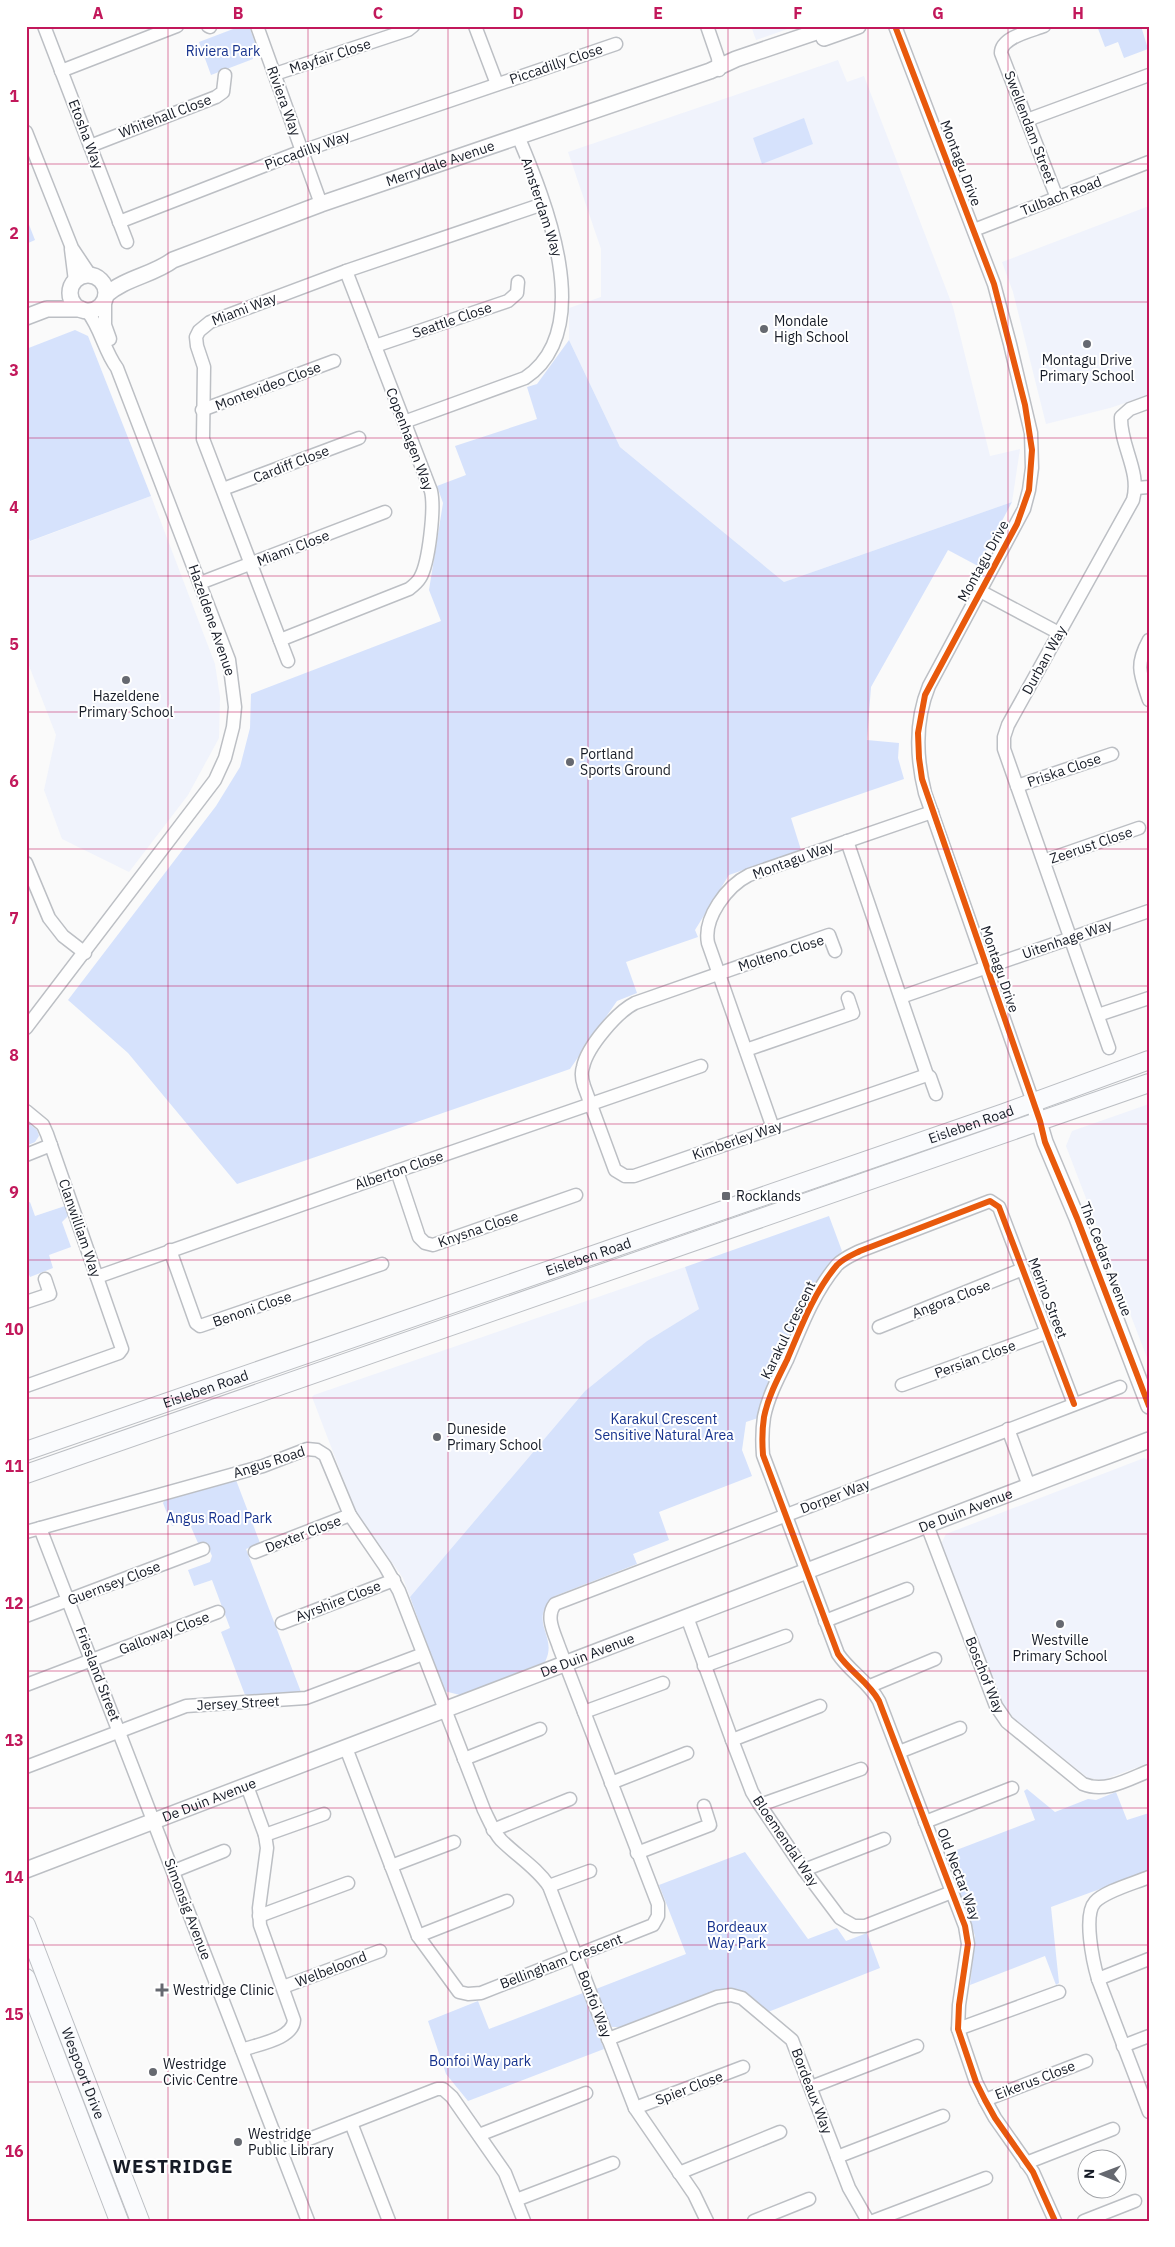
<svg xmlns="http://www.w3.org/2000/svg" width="1175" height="2247" font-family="'IBM Plex Sans',sans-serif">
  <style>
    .built { fill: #f0f3fc }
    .green { fill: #d6e2fc }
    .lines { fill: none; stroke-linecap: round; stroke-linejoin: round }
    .minor-casing { stroke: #bcbfc4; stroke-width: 15 }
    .tertiary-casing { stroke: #bcbfc4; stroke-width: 18 }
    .secondary-casing { stroke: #bcbfc4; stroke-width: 20 }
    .minor { stroke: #fefefe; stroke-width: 12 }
    .tertiary { stroke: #fefefe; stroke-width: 15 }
    .secondary { stroke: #fafbfd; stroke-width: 18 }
    .cycleway-casing { stroke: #fff; stroke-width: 9 }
    .cycleway { stroke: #e8590c; stroke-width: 6 }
    .grid { fill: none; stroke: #c2185b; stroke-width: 1; stroke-opacity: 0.55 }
    .poi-dot { fill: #666970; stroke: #fff; stroke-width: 2 }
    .labels { text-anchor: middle; stroke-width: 4; stroke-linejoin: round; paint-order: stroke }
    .park-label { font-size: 14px; fill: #17338e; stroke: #fff }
    .street-label { font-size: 14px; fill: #161b26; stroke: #fff }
    .poi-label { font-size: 14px; fill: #161b26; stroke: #fff; text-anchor: start }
    .district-label { font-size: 19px; font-weight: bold; letter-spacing: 1px; fill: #161b26; stroke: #fff }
    .neatline { fill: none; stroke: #c2185b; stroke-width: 2 }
    .grid-label { font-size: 16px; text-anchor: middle; font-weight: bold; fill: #c2185b }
  </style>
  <rect width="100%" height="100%" fill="#fafafa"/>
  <!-- built -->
  <g class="built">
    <polygon points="751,26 796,26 756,40"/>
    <polygon points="838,60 847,82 864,76 953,307 990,456 1020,449 1012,502 784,582 620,447 569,340 569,308 601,297 601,249 568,152"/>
    <polygon points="1149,206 1149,395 1110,408 1046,424 1013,292 1002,262"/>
    <polygon points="151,496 215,664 220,697 219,738 188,795 129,872 62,839 44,790 56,735 26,658 26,543"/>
    <polygon points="1149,1104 1149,1363 1066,1146 1072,1131"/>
    <polygon points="685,1267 699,1309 647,1341 585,1391 410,1597 403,1578 356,1512 312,1397 314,1395"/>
    <polygon points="1144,1458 1149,1460 1149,1763 1103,1780 1088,1778 1015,1720 1003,1704 941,1544 946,1534"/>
  </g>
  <!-- green -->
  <g class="green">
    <polygon points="241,26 249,26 258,51 251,53 253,59 211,75 199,42"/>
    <polygon points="1097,26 1141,26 1148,49 1124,58 1118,42 1105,47"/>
    <polygon points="804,118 813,144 762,164 753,138"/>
    <polygon points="26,217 35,240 26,244"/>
    <polygon points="75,330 88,336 151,496 30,541 26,530 26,349"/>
    <polygon points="569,340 620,447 784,582 1012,502 978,566 948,550 871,687 867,740 899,743 898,758 904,779 791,818 801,850 729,875 695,930 698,937 626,962 637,993 617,1001 570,1069 237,1184 128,1053 68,1000 216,806 240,767 250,728 251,694 441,621 429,590 443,503 437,486 466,475 455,446 537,419 527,387 537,384"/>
    <polygon points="26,1121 37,1130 39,1136 35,1142 26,1146"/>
    <polygon points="30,1202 35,1216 65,1206 68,1216 62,1222 71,1247 49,1255 53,1268 30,1277 26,1268 26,1203"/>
    <path d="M829 1216 842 1251C803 1288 784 1350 762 1399L758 1418 746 1422 742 1450 752 1476 659 1512 669 1540 633 1554 637 1564 555 1596C526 1622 559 1635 545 1662L460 1695 444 1691 410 1597 585 1391 647 1341 699 1309 685 1267Z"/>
    <polygon points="236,1480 260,1543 246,1549 301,1692 245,1695 221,1632 230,1628 212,1580 194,1586 188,1570 210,1562 212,1556 207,1544 204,1542 198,1543 188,1520 172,1526 163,1503 165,1500"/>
    <polygon points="1027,1789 1055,1812 1088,1799 1096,1800 1116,1792 1127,1820 1149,1813 1149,1871 1051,1907 1059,1983 1056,1985 1045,1956 970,1985 975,1936 946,1854 1035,1820 1024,1791"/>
    <polygon points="745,1852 808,1939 837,1928 846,1941 867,1933 880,1968 768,2012 747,1995 724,1989 620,2027 612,2027 609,2023 596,1989 686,1954 659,1885"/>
    <polygon points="583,1993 604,2049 468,2101 446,2074 428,2021 478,2001 489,2029"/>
  </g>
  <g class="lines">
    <defs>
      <g id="minor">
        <polyline points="44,26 127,242"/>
        <polyline points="208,26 210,27"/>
        <polyline points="257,26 321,204"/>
        <polyline points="475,26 497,84"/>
        <polyline points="707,26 718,58 719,70"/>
        <path d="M895 26 994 284 1010 344 1031 433 1032 468 1029 490 1024 509 929 686C915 720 916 757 925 793L1033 1102"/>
        <path d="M1044 26C1031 31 1001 37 1001 53L1057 198"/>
        <polyline points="61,71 177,26"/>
        <polyline points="275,74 408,30 413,26"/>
        <polyline points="1027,120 1149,75"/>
        <polyline points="26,132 72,248 90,275"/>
        <polyline points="90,146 216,97 223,92 225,75"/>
        <polyline points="119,222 302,151 616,44"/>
        <polyline points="974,230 1149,162"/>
        <polyline points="71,249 75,281"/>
        <polyline points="105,300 105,325 110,339"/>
        <polyline points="375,346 508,301 517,293 518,282"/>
        <polyline points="202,410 334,361"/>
        <path d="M404 422 525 378C598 329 545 200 518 136"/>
        <polyline points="1136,488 1149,487"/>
        <polyline points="223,489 359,438"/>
        <polyline points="200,583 385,512"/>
        <polyline points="980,591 1059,633"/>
        <path d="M280 640 409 589C413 586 417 583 420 578 429 563 435 508 431 491L346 271"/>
        <path d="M1149 640C1135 665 1140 674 1149 700"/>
        <polyline points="288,661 203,439 204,367 197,346 196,337 199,331 210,322 346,271 543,204"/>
        <polyline points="1017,786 1112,754"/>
        <polyline points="1044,861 1139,828"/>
        <polyline points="26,863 49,918 63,936 85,953"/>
        <path d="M835 951 829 935 635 1003C617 1012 587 1047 583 1067 581 1073 582 1080 584 1086L615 1170 625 1176H634L927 1075 847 841"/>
        <polyline points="901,997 1149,911"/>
        <polyline points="1098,1015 1149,998"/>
        <path d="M26 1028 215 780 225 758 233 727 235 707 229 660 117 368C104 351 101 328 87 311"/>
        <path d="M1109 1048 1004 749V737L1008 725 1133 500C1141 471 1120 446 1121 417L1130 409 1149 402"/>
        <polyline points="746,1050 853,1013 848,998"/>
        <polyline points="927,1075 930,1077 936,1094"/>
        <polyline points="26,1111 43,1125 47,1134 122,1349 119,1353 26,1386"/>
        <path d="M773 1128 708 943C703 918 727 886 749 875L932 812"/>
        <polyline points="26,1155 51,1145"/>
        <polyline points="397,1171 419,1237 425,1243 433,1245 576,1195"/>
        <polyline points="170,1250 196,1323 200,1326 382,1264"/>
        <polyline points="97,1277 397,1171 701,1066"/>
        <polyline points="26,1302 50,1294 45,1279"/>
        <polyline points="879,1327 1023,1269"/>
        <polyline points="902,1385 1048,1332"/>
        <polyline points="1008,1429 1029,1486"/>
        <path d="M927 1525 996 1706 1007 1722 1083 1784C1105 1793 1127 1780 1149 1771"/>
        <polyline points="40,1528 308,2221"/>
        <path d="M26 1532 263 1466 307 1449 317 1450 325 1455 350 1515 385 1566 399 1591 484 1810C489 1820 493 1831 501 1840 517 1856 536 1867 549 1886L635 2108 694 2194 707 2221"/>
        <polyline points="255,1552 350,1515"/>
        <polyline points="26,1616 203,1549"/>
        <polyline points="687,1617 732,1740 752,1792 760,1805 804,1870 840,1918 854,1926 865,1926 952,1892"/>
        <polyline points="825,1621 907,1589"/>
        <polyline points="282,1623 394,1580"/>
        <polyline points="704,1666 786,1636"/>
        <polyline points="26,1685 218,1612"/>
        <polyline points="870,1686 935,1659"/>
        <polyline points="584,1712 663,1683"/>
        <polyline points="732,1740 820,1706"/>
        <path d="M346 1748 418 1936 459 1992 468 1994 481 1993 653 1925 658 1916V1904L559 1647C554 1632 545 1617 555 1604L1120 1387"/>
        <polyline points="899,1752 960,1728"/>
        <polyline points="464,1759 540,1729"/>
        <polyline points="26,1767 186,1706 306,1698 423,1654"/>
        <polyline points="611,1783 687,1753"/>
        <polyline points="760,1805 861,1769"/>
        <polyline points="925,1822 1012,1788"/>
        <polyline points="493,1830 570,1799"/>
        <polyline points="265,1835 324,1814"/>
        <polyline points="637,1853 710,1825 704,1806"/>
        <polyline points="391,1866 454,1842"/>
        <polyline points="804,1870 884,1839"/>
        <polyline points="174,1871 224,1851"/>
        <path d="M1149 1877C1135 1883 1105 1891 1095 1902 1083 1915 1093 1962 1098 1979L1149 2112"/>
        <polyline points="549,1886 590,1871"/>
        <polyline points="259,1916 348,1883"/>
        <polyline points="418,1936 507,1901"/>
        <polyline points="1098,1979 1149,1959"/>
        <polyline points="283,1987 380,1951"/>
        <polyline points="958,2029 1059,1992"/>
        <polyline points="608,2039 717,1997 731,1995 742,1998 792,2040 849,2188 868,2221"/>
        <polyline points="1123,2046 1149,2036"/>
        <path d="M242 2050C258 2044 293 2039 294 2020L260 1925 259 1908 267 1848 265 1835 247 1786"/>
        <polyline points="811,2087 917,2046"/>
        <polyline points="985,2100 1086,2061"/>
        <polyline points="635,2108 743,2067"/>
        <polyline points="351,2123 389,2221"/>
        <polyline points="479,2135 586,2093"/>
        <polyline points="281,2150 437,2089 443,2089 452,2097 505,2173 524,2221"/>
        <polyline points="837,2157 943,2116"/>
        <polyline points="1026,2163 1113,2129"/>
        <polyline points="679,2173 780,2132"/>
        <polyline points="516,2200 613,2163"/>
        <polyline points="754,2221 809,2199"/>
        <polyline points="873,2221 986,2178"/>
        <path d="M1055 2221 1033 2172 995 2118 985 2100 976 2082 958 2029 959 2005 968 1944 965 1926 879 1701C869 1682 850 1672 838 1654L763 1455C762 1442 762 1430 764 1417 768 1397 778 1378 787 1360 801 1327 814 1292 837 1265 844 1258 852 1255 860 1251L990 1201 999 1207 1074 1404"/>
        <polyline points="1084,2221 1135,2201"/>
      </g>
      <g id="tertiary">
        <polyline points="824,38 858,26"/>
        <circle cx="88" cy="293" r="18"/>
        <path id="s1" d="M106 295C125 278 153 275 173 260L321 204 710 71 736 59 834 26"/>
        <polyline points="26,317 47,309 81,309"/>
        <polyline points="1033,1102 1045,1142 1077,1218 1149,1406"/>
        <path id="s2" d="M26 1870 1149 1440"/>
      </g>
      <g id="secondary">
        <path id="s3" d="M26 1451 1004 1113 1149 1060"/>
        <polyline points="26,1474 1149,1083"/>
        <path id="s4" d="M26 1925 140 2221"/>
        <polyline points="26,1978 119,2221"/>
      </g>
    </defs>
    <!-- minor casing -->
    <use href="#minor" class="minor-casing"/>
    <!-- tertiary casing -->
    <use href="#tertiary" class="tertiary-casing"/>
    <!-- secondary casing -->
    <use href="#secondary" class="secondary-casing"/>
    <!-- minor -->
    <use href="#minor" class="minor"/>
    <!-- tertiary -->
    <use href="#tertiary" class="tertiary"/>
    <!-- secondary -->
    <use href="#secondary" class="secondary"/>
    <defs>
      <g id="cycleway">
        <polyline points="895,26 994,284 1025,405 1032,450 1029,490 1017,524 925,695 918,733 919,758 922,779 1040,1121 1045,1142 1077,1218 1149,1406"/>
        <path d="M1055 2221 1033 2172 995 2118 985 2100 976 2082 958 2029 959 2005 968 1944 965 1926 879 1701C869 1682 850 1672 838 1654L763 1455C762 1442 762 1430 764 1417 768 1397 778 1378 787 1360 801 1327 814 1292 837 1265 844 1258 852 1255 860 1251L990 1201 999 1207 1074 1404"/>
      </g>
    </defs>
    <!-- cycleway casing -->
    <use href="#cycleway" class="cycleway-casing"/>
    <!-- cycleway -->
    <use href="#cycleway" class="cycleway"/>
  </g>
  <!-- grid -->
  <path class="grid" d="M168 26V2221M308 26V2221M448 26V2221M588 26V2221M728 26V2221M868 26V2221M1008 26V2221M26 164H1149M26 302H1149M26 438H1149M26 576H1149M26 712H1149M26 849H1149M26 986H1149M26 1124H1149M26 1260H1149M26 1398H1149M26 1534H1149M26 1671H1149M26 1808H1149M26 1945H1149M26 2082H1149"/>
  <!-- markers -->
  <g class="poi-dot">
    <circle cx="764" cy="329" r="5"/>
    <circle cx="1087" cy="344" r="5"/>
    <circle cx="126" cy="680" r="5"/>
    <circle cx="570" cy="762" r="5"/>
    <rect x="721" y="1191" width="10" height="10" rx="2.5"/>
    <circle cx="437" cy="1437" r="5"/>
    <circle cx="1060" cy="1624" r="5"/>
    <path d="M159.5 1982.5h5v5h5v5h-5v5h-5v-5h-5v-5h5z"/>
    <circle cx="153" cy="2072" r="5"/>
    <circle cx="238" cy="2142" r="5"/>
  </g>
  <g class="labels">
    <!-- park labels -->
    <g class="park-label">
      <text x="223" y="56">Riviera Park</text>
      <text x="664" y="1424">Karakul Crescent<tspan x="664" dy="16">Sensitive Natural Area</tspan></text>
      <text x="219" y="1523">Angus Road Park</text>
      <text x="737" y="1932">Bordeaux<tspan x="737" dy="16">Way Park</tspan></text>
      <text x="480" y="2066">Bonfoi Way park</text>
    </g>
    <!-- street labels -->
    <g class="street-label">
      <text transform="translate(330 56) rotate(-18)" y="5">Mayfair Close</text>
      <text transform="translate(556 64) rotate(-19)" y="5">Piccadilly Close</text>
      <text transform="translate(284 101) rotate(70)" y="5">Riviera Way</text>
      <text transform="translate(165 116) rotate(-21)" y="5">Whitehall Close</text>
      <text transform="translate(1030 127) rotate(69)" y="5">Swellendam Street</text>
      <text transform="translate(86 134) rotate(69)" y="5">Etosha Way</text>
      <text transform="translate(307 150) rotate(-20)" y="5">Piccadilly Way</text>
      <text dy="5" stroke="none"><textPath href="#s1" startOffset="360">Merrydale Avenue</textPath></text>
      <text transform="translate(961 163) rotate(69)" y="5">Montagu Drive</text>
      <text transform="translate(1061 196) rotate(-21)" y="5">Tulbach Road</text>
      <text transform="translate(542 207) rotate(72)" y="5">Amsterdam Way</text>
      <text transform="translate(244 309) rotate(-21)" y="5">Miami Way</text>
      <text transform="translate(452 320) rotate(-19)" y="5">Seattle Close</text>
      <text transform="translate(268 386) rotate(-21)" y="5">Montevideo Close</text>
      <text transform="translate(410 439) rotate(69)" y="5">Copenhagen Way</text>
      <text transform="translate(291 464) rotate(-21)" y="5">Cardiff Close</text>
      <text transform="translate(293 548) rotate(-21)" y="5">Miami Close</text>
      <text transform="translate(983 561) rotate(-61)" y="5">Montagu Drive</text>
      <text transform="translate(212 620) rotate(71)" y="5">Hazeldene Avenue</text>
      <text transform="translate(1044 660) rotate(-61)" y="5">Durban Way</text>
      <text transform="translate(1064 770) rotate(-19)" y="5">Priska Close</text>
      <text transform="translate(1091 845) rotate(-19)" y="5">Zeerust Close</text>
      <text transform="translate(793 860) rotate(-20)" y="5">Montagu Way</text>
      <text transform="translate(1067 939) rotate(-19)" y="5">Uitenhage Way</text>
      <text transform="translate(781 953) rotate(-18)" y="5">Molteno Close</text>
      <text transform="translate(1000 969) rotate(71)" y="5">Montagu Drive</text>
      <text dy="5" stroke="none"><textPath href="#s3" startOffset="1000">Eisleben Road</textPath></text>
      <text transform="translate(737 1140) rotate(-19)" y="5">Kimberley Way</text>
      <text transform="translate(399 1170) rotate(-19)" y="5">Alberton Close</text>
      <text transform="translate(80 1228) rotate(71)" y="5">Clanwilliam Way</text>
      <text transform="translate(478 1229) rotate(-19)" y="5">Knysna Close</text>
      <text dy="5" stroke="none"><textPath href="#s3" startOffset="595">Eisleben Road</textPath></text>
      <text transform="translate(1106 1259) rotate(69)" y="5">The Cedars Avenue</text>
      <text transform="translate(1048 1298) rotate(69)" y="5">Merino Street</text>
      <text transform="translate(951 1299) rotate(-21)" y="5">Angora Close</text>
      <text transform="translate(252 1309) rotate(-19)" y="5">Benoni Close</text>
      <text transform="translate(788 1330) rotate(-64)" y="5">Karakul Crescent</text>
      <text transform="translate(975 1359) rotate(-20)" y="5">Persian Close</text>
      <text dy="5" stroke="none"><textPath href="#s3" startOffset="190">Eisleben Road</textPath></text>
      <text transform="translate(269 1462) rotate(-18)" y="5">Angus Road</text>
      <text transform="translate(835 1496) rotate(-21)" y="5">Dorper Way</text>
      <text dy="5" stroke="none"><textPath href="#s2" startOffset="1006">De Duin Avenue</textPath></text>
      <text transform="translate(303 1534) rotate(-21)" y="5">Dexter Close</text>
      <text transform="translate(114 1583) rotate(-21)" y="5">Guernsey Close</text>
      <text transform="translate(338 1601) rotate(-21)" y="5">Ayrshire Close</text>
      <text transform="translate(164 1633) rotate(-21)" y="5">Galloway Close</text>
      <text dy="5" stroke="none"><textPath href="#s2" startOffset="601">De Duin Avenue</textPath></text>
      <text transform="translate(98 1674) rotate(69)" y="5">Friesland Street</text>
      <text transform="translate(985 1675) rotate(68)" y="5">Boschof Way</text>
      <text transform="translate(238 1703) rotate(-3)" y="5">Jersey Street</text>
      <text dy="5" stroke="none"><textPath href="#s2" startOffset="196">De Duin Avenue</textPath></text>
      <text transform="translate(786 1841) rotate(56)" y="5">Bloemendal Way</text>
      <text transform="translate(959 1874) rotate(69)" y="5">Old Nectar Way</text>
      <text transform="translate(188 1909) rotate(69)" y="5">Simonsig Avenue</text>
      <text transform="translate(561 1961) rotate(-21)" y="5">Bellingham Crescent</text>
      <text transform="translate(331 1969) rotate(-21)" y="5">Welbeloond</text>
      <text transform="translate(595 2004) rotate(69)" y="5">Bonfoi Way</text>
      <text dy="5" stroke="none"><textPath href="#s4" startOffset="159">Wespoort Drive</textPath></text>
      <text transform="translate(1035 2080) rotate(-21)" y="5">Eikerus Close</text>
      <text transform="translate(689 2088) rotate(-21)" y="5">Spier Close</text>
      <text transform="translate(812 2091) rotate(69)" y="5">Bordeaux Way</text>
    </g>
    <!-- poi labels -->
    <g class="poi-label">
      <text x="774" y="326">Mondale<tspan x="774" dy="16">High School</tspan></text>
      <text x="1087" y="365" text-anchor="middle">Montagu Drive<tspan x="1087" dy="16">Primary School</tspan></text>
      <text x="126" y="701" text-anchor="middle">Hazeldene<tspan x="126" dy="16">Primary School</tspan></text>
      <text x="580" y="759">Portland<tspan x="580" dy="16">Sports Ground</tspan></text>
      <text x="736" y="1201">Rocklands</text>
      <text x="447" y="1434">Duneside<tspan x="447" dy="16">Primary School</tspan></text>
      <text x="1060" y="1645" text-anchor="middle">Westville<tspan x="1060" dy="16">Primary School</tspan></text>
      <text x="173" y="1995">Westridge Clinic</text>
      <text x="163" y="2069">Westridge<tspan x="163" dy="16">Civic Centre</tspan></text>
      <text x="248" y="2139">Westridge<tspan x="248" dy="16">Public Library</tspan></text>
    </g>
    <!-- district labels -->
    <g class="district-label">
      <text x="173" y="2173">WESTRIDGE</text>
    </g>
  </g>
  <!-- border -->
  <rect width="1175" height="2247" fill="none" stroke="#ffffff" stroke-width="55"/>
  <!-- north arrow -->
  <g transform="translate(1102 2174) rotate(271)"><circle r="24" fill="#ffffff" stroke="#a2a4a8"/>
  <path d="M0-4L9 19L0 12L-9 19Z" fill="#666970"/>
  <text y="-8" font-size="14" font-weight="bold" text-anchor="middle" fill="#161b26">N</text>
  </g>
  <rect x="28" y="28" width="1120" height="2192" class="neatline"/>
  <g class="grid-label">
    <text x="98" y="19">A</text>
    <text x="238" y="19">B</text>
    <text x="378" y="19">C</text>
    <text x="518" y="19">D</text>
    <text x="658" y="19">E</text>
    <text x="798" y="19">F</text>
    <text x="938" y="19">G</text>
    <text x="1078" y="19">H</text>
    <text x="14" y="102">1</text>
    <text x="14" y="239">2</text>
    <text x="14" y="376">3</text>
    <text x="14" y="513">4</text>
    <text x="14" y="650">5</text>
    <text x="14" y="787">6</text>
    <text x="14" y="924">7</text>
    <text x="14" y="1061">8</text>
    <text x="14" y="1198">9</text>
    <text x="14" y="1335">10</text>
    <text x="14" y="1472">11</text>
    <text x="14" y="1609">12</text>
    <text x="14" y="1746">13</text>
    <text x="14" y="1883">14</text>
    <text x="14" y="2020">15</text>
    <text x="14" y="2157">16</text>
  </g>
</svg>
